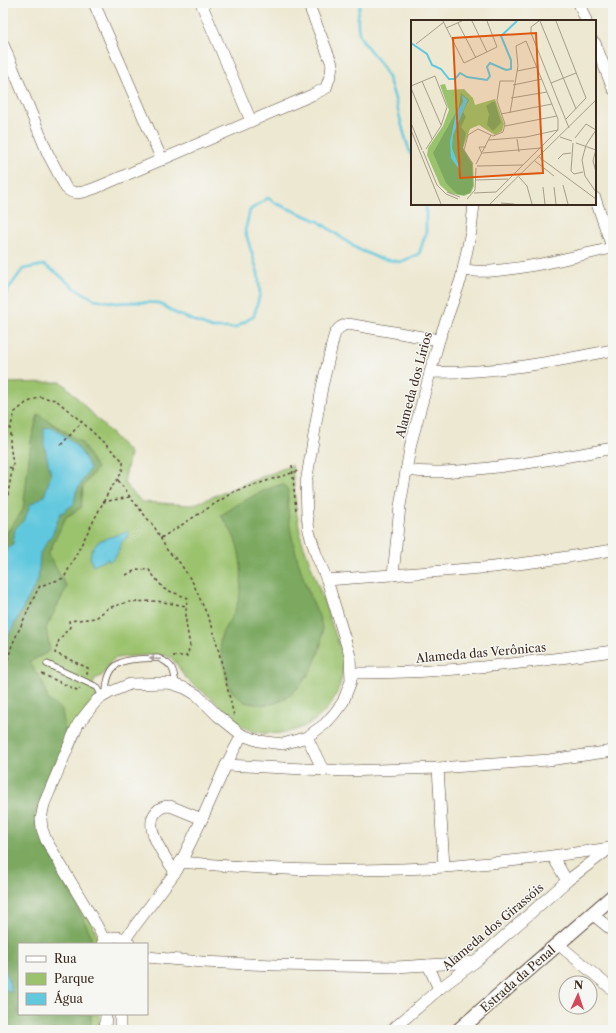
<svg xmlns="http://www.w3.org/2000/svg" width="616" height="1033" font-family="'Libre Caslon Text',serif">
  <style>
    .green { fill: #9bc26d; stroke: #6b7646 }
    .forest { fill: #7ca860; stroke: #5c693f }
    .water { fill: #61c8de; stroke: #4e797e }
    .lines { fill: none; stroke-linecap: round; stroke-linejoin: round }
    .stream { stroke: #61c8de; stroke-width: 2.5 }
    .service-casing { stroke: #564639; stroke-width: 7 }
    .minor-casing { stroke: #564639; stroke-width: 12 }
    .tertiary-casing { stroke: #564639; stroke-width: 16 }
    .path { stroke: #564639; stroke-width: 1.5; stroke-dasharray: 3 3; stroke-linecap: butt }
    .service { stroke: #fff; stroke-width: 5.5 }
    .minor { stroke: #fff; stroke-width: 11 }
    .tertiary { stroke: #fff; stroke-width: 14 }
    .oneway { fill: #a79f9a }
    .labels { text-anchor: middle; stroke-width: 3; stroke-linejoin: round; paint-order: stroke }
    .street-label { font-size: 12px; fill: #3b2a1e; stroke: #f6f6f2 }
    .inset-river { fill: none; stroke: #61c8de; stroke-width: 2 }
    .inset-road { fill: none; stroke: #a69c89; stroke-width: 1 }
    .view { fill: #df570d; fill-opacity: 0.15; stroke: #df570d; stroke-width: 2 }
    .inset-edge { fill: none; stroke: #3b2a1e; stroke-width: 2 }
  </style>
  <rect width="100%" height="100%" fill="#f6f6f2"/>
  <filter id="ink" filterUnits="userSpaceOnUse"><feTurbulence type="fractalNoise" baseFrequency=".025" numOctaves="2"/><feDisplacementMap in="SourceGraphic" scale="8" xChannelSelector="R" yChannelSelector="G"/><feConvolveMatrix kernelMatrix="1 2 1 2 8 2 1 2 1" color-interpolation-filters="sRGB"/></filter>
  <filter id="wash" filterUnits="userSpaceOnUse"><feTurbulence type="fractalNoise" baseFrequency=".012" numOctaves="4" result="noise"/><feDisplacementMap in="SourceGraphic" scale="16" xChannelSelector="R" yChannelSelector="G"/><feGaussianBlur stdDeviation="0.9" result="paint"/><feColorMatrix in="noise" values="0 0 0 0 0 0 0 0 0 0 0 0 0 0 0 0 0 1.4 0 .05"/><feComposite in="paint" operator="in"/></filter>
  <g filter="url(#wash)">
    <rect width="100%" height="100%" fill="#ede8d1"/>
    <!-- green -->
    <path class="green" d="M62 382 130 453 124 483 142 502 192 505 292 465 296 509 301 538 343 656C344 681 336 705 315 720 291 737 255 739 232 720 224 714 219 704 211 698 203 691 194 686 187 679 180 672 177 660 168 656 161 654 120 656 114 659 106 664 106 678 96 678L91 689 95 692 97 695 37 819 95 930 98 940 97 944H19V1014H100L99 1030H3V383Z"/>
    <!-- forest -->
    <g class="forest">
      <polygon points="38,414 81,442 97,468 83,487 81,508 66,517 48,554 67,587 46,628 50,651 29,662 42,681 48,700 62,710 66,736 33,817 91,935 91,944 19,944 19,1014 91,1014 91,1030 3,1030 3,538 23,510 31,441"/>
      <path d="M283 484 288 490C286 525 297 561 309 593 312 602 321 618 322 627 325 659 293 712 256 704 253 704 248 703 245 702 241 700 233 693 231 690 227 684 219 646 220 640 222 631 231 619 235 610 244 589 243 560 235 539 232 531 226 523 221 515 242 502 258 491 283 484Z"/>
    </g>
    <!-- water -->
    <g class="water">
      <path d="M52 427C70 439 81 447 90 468L76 492 74 504 60 514 53 533 40 553 38 580 6 640 3 650V553L13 544 15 529 25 519 30 505 44 496 51 475 44 444V428Z"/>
      <path d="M128 531 129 536C116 542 122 556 109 562L108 559 93 566 90 558 91 551 99 541Z"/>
      <polygon points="3,961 12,993 3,988"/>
    </g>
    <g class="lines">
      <!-- stream -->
      <g class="stream">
        <path d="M361 3C357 10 357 28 360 36 366 49 380 59 385 71 398 98 400 129 412 157"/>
        <polyline points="3,300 9,288 23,269 44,265 57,273 73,287 94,299 116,303 137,302 159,303 177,314 212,328 235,328 254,316 260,294 258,273 245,231 250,210 268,198 275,203 318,221 356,248 378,258 400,262 419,254 426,233 426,204"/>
      </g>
    </g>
  </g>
  <g filter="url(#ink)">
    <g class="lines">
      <defs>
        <g id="service">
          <polyline points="47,664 97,687 103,697"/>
          <path d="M106 695C106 656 128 660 158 658 173 664 174 670 176 685"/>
        </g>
        <g id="minor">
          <polyline points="94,3 162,160"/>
          <polyline points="201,3 251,121"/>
          <polyline points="579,3 586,21"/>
          <polyline points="595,43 613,89"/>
          <path d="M3 44 48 154 66 188C75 197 87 191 98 187L312 95 326 88 331 73 332 64 308 3"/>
          <polyline points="595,198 613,250"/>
          <path d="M463 270C472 271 482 272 491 271 532 268 572 257 612 248"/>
          <path d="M430 372C492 374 553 362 613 350"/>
          <path d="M406 470C434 474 461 471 489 468 531 463 572 456 613 448"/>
          <polyline points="393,575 400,506 411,443 439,340 461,279 471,231 474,204"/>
          <polyline points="327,580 494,567 541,561 613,550"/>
          <path d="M352 673C440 674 526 663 613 651"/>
          <polyline points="307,737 323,770"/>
          <polyline points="226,765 345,771 438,768 549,760 613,751"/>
          <polyline points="438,768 444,867"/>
          <polyline points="553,857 567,881"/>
          <path d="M180 862C254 869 328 872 402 869 472 867 542 858 611 848"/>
          <path d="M175 872C166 858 142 828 156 812 160 807 164 806 170 806L202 819"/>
          <polyline points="592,914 613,931"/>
          <polyline points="125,939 177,870 202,819 226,765 242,735"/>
          <path d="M105 941 97 926 46 840 42 829 41 819 44 804 78 724 97 700 111 692 130 684 169 683 185 688 197 695 218 716 242 735 259 741 283 744 307 737 325 724 334 714 343 702 351 681 350 656 327 580 316 554 309 531 307 515 306 483 322 387 334 336C337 329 340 326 348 324L439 340"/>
          <path d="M102 944C110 935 121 935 129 943"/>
          <polyline points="558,944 613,990"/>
          <polyline points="147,957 202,962 276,965 396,967 475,962"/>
          <polyline points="428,965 439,989"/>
          <polyline points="105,1030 106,1014"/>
          <polyline points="120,1030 120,1014"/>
          <polyline points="392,1030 439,989 475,962 567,881 609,849"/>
        </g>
        <polyline id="tertiary" points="459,1030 613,896"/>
      </defs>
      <!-- service casing -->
      <use href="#service" class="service-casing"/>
      <!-- minor casing -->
      <use href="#minor" class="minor-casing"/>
      <!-- tertiary casing -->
      <use href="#tertiary" class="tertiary-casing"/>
      <!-- path -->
      <g class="path">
        <polyline points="61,445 82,422"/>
        <polyline points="292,465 296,511"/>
        <polyline points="3,466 12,468"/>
        <polyline points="118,480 130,497 155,528 167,550 180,563 193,583 212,626 216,640 234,716"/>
        <polyline points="103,502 130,497"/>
        <path d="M3 506 7 500 13 464 10 444V429L15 412 26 403 40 397 56 400 82 422 123 461C124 473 117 480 110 489L64 578 40 586 37 591 12 645 3 676"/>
        <polyline points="161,538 235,491 298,471"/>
        <polyline points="126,575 138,569 149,570 164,589 188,598 186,606"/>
        <polyline points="42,674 79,691 80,688"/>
        <polyline points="88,674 87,674 88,668 55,653 59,640 70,627 69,621 96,618 108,608 128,602 157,601 186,606 186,623 190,646 187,656 170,656"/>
      </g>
      <!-- service -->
      <use href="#service" class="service"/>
      <!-- minor -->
      <use href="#minor" class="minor"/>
      <!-- tertiary -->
      <use href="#tertiary" class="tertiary"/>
    </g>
    <!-- one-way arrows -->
    <defs><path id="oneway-solid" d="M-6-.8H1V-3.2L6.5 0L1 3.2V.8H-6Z"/></defs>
    <use class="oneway" href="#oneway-solid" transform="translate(155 659) rotate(-176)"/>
  </g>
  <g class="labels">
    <!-- street labels -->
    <g class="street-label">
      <text transform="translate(414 385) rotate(-75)" y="4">Alameda dos Lírios</text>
      <text transform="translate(481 653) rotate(-5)" y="4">Alameda das Verônicas</text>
      <text transform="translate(493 927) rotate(-40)" y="4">Alameda dos Girassóis</text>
      <text transform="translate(518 979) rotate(-41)" y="4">Estrada da Penal</text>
    </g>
  </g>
  <!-- overview -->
  <g transform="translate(411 20)">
    <rect width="185" height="185" fill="#ede8d1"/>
    <path d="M34 64 36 70 53 69 62 78 64 85 84 79 93 104 91 111 84 115 68 105 59 109 52 128 62 144 63 166 60 173 53 176 38 173 29 165 16 135 17 128 32 106 38 90 29 65Z" fill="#9bc26d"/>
    <path d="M50 73 58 80 52 92 55 97 50 107 55 113 52 128 61 144 62 165 59 173 52 175 46 174 35 163 22 133 48 87ZM81 82H84L90 103 82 111 76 105 78 94 75 86Z" fill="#7ca860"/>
    <path d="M51 75 57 80 42 115 41 128 50 152 40 138 39 122 45 93 52 82Z" fill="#61c8de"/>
    <path class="inset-river" d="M0 23 16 34 21 45 30 49 38 59H44L49 53 56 57 76 60 79 56 76 47 79 43 95 50 100 49V40L90 16 106 1"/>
    <path class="inset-road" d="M32 1 53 43 86 27 76 1M61 1 76 32M128 1 120 7V13L158 108M129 1 165 89M145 1 175 78 155 99M47 3 65 38M35 8 51 1M5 24 33 2M106 51 126 47M11 61 30 105M140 63 165 53M102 65 131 59M0 66 24 56 36 87 30 106 15 129M0 68 21 119M100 78 136 72M90 94 141 84M0 103 11 130M94 106 146 96M0 110 30 184M185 110 175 125 171 140 174 156 185 172M149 117 161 121M164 118 175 104 185 110M106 119 108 132M78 120 115 117 147 110M162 123 160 151 163 154 172 152M165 123 185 130M185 129 182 141 185 152M12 131 26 165 35 174 47 179M72 133 130 128M71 134 68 127H75M128 137 185 179M147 139 152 134 160 133M124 141 143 156M62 144 53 130 57 115 67 109 82 116 92 112 94 104 86 81 89 61H103M65 144 80 115M66 146 112 145M108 157 116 166 121 184M65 160 97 159M152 165 157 184M132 167 134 184M143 167 145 184M36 172 49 177M63 173 85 172 147 110V99L115 21 105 26 107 46 99 93M56 179 64 170 65 148M90 183 103 184M79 184 185 80"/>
    <path class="view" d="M125 13 132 153 49 158 42 18Z"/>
    <rect width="185" height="185" class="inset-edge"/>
  </g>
  <!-- margin -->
  <rect width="616" height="1033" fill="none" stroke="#f6f6f2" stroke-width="16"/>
  <!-- legend -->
  <rect x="18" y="943" width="130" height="72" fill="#f6f6f2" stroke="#aba49d"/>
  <rect x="26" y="956" width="20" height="6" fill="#ffffff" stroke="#aba49d"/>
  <text x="54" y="963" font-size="12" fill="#3b2a1e">Rua</text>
  <rect x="26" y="973" width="20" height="12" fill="#9bc26d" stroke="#aba49d"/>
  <text x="54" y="983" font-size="12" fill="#3b2a1e">Parque</text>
  <rect x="26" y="993" width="20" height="12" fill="#61c8de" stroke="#aba49d"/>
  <text x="54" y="1003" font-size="12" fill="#3b2a1e">Água</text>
  <!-- north arrow -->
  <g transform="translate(578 995) rotate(3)"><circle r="19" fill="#f6f6f2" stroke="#aba49d"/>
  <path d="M0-3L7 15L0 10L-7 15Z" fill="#d1495b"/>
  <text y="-6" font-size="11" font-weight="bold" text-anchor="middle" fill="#3b2a1e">N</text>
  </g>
</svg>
